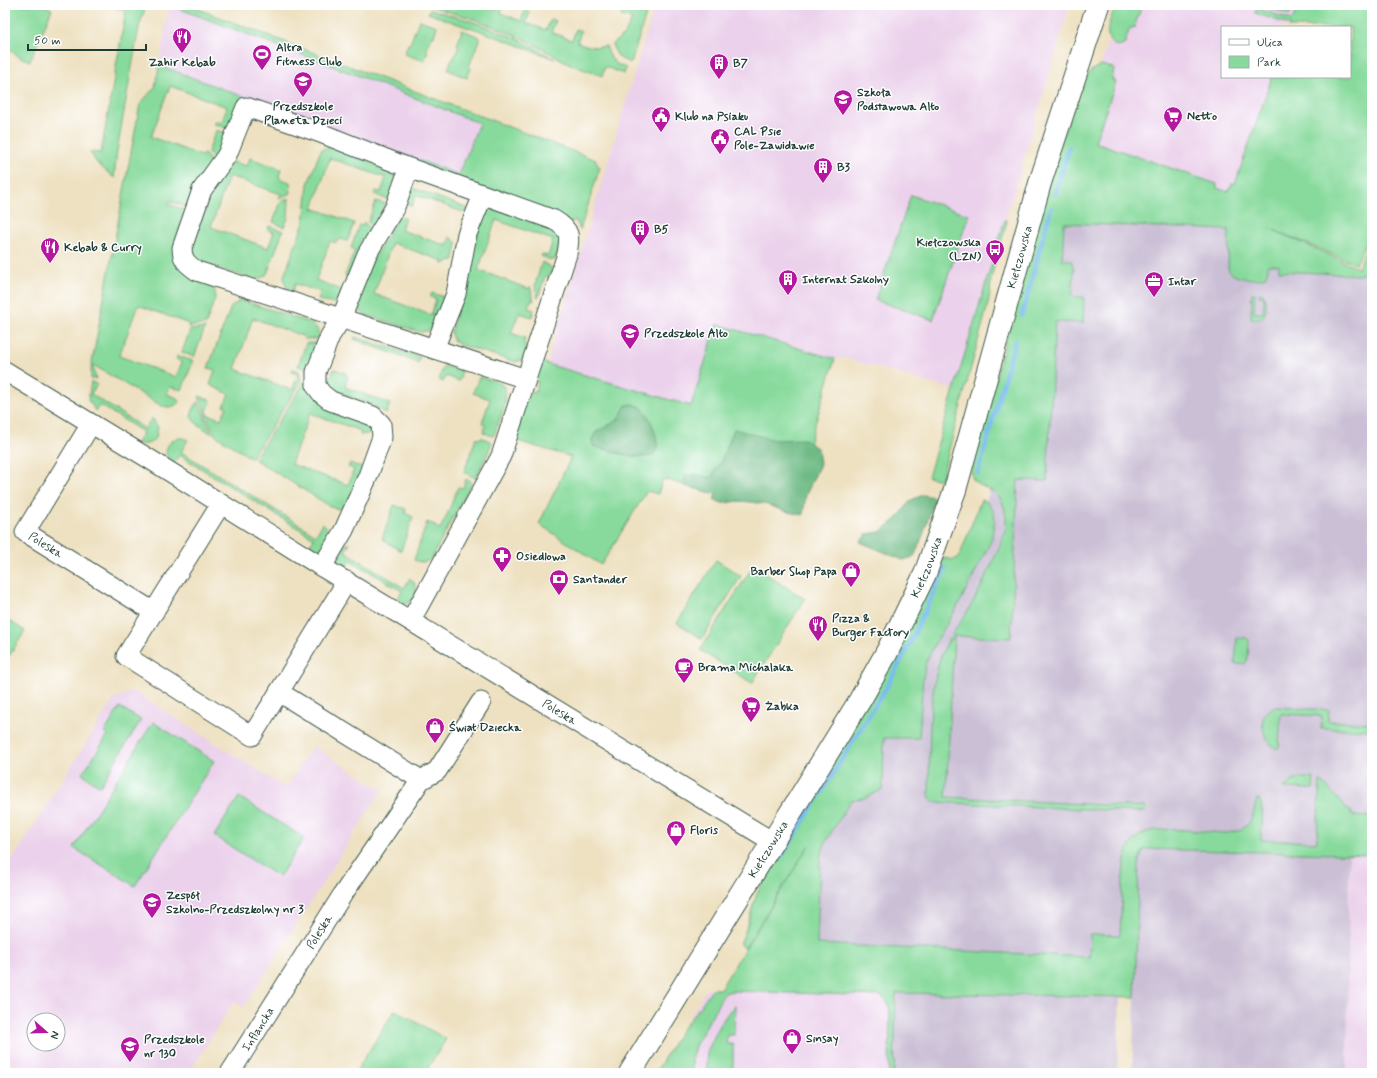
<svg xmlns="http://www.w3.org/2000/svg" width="1377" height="1078" font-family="Mynerve,sans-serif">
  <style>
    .built { fill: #ebd1eb; fill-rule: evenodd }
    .industrial { fill: #cbbfd5 }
    .green { fill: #87da9c; stroke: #538c68 }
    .forest { fill: #6dba84; stroke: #467c5c }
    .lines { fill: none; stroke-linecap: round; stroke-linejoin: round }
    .stream { stroke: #7abcef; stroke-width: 4.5 }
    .minor-casing { stroke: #3e5649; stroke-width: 21 }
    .tertiary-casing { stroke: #3e5649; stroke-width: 24 }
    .minor { stroke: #fff; stroke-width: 19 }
    .tertiary { stroke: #fff; stroke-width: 22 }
    .labels { text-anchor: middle; stroke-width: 3; stroke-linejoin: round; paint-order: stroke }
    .poi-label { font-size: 12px; font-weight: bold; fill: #1f3d34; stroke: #fff; text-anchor: start }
    .street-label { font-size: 12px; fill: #1f3d34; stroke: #fff }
  </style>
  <rect width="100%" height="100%" fill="#fff"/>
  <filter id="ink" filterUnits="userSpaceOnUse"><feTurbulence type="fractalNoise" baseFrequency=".025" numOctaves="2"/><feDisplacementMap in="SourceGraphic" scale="8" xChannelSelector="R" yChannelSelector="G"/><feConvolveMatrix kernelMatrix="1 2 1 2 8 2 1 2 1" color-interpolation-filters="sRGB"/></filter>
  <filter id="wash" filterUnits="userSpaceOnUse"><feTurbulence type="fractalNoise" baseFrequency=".012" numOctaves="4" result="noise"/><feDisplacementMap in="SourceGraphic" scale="16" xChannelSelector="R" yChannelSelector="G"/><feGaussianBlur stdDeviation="0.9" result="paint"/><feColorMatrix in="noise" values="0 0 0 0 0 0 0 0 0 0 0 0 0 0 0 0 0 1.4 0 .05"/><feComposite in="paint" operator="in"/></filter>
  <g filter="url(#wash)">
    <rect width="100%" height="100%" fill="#eee1c1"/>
    <!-- built -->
    <g class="built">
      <polygon points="169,5 480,121 459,176 159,67"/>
      <polygon points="655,5 1070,5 954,390 845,358 835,359 717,324 691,406 547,364"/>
      <polygon points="1119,5 1285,5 1298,13 1294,27 1222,27 1222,77 1276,77 1230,210 1086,144 1101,65"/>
      <path d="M133 691 286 788 313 746 382 790 244 1007 234 1001 189 1073H30L5 1059V871L114 699ZM34 1020H58V1044H34Z"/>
      <polygon points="1349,855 1372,855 1372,1073 1347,1073"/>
      <polygon points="707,989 896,993 894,1073 655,1073"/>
    </g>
    <!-- industrial -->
    <polygon class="industrial" points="1086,144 1358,268 1372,236 1372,855 1349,855 1347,1073 1132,1073 1135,997 1120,997 1117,1073 894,1073 895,993 720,990 745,948 906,687 961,570 988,496"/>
    <!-- green -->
    <g class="green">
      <polygon points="5,5 43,5 52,9 30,61 19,57 5,44"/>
      <polygon points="119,5 132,10 134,5 146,5 139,27 117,151 114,178 97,163 90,152 101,153 126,10 113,7"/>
      <path d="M169 5H188L596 160 598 166 600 167 580 230 576 220 569 223 242 100 232 130 214 124 215 121 221 123 227 107 170 86 151 137 202 156 204 153 211 162 187 207 170 201 169 204 186 211 175 242 215 289V298L206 324 188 327 189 324 138 305 119 356 176 377 182 362 176 359 177 356 193 361 182 390 170 387 167 394 177 398 179 402C174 408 167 408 160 405L93 365 96 379H91V368L140 104 155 87 159 67 172 70 346 135 361 139 459 175 479 123 359 76Z"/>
      <path d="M434 5H478L495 11 498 5H504L501 13 521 21 525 10 530 12 526 23 546 30 551 19 556 21 551 32 572 40 576 29 581 31 577 42C587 46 596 48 606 46 611 59 612 63 626 68L624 74 605 67 602 76 574 66 518 36 474 19 433 7Z"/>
      <path d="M636 5H649L631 63C617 58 617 57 612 44L625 34 632 19 621 16 622 10 633 14Z"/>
      <path d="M1116 5H1142L1134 28H1130L1124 45 1118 47C1099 38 1111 19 1116 5Z"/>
      <path d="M1261 5H1372V229L1356 264 1269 228 1358 268 1372 236C1372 250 1377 271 1359 275L1279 271V265H1268V270L1265 277C1259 280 1239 279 1234 275 1231 274 1229 271 1228 268L1229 230 1064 223 1062 260H1071L1074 269 1072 297H1084L1083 323 1055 322 1047 481 1018 480 1011 638 954 636 946 797 1145 807V812L935 802 931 800 929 795C930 753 927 700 940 659 947 638 963 621 973 602 981 588 987 574 993 561 999 548 1006 535 1006 521 1006 509 1002 495 990 490 984 487 977 485 973 479 970 474 972 468 972 464L1057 150 1084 79 1092 70 1101 65 1113 68 1114 70 1112 80 1116 82 1095 142 1217 184V188L1228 192 1232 183 1235 184 1272 77H1350V27H1289L1290 25 1255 13 1257 8 1292 20 1296 11 1292 9 1291 13 1289 15Z"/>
      <polygon points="430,9 471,21 516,38 555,59 470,27 469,28 428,13"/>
      <polygon points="419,20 437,26 434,36 432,36 426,50 428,51 424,61 404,54 408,44 410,44"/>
      <polygon points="462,30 480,37 469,67 471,68 467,78 448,70 451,60 453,60 459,46 457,45"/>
      <polygon points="216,130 226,133 221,148 213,159 208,152"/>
      <path d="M329 147 398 171 388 200 374 194 375 191 381 192 386 178 330 158 313 208 354 223 348 240 346 241 341 239 337 241 336 243 330 241 316 280 344 291C337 305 333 305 318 300L321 292 295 284 293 291C286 289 284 283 284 276L304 222 308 184 320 152 322 149Z"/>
      <path d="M250 158 281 169 279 176 281 179 290 182 291 193 279 198 281 194 229 176 211 227 268 248 274 232 268 230 269 226 283 231 267 274C263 278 259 279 253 279L198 262C193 258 191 253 192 247L210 193 232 162 247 166Z"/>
      <polygon points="407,186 469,209 471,215 416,195 412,206 405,203"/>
      <polygon points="911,195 969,215 933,320 875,300"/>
      <polygon points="289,198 288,218 284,227 273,222 281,202"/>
      <polygon points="376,201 386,204 374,227 368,222"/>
      <path d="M495 207 557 231 561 240 555 260 548 259 541 256 542 254 548 256 553 240 496 220 478 270 529 289 530 286 534 301 531 300 528 308 534 310 532 317 519 313 511 333 525 338C522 347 534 357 516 362L458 344 453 340 451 333 474 241 487 210Z"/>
      <path d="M398 217 405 218 401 230 447 246 450 237 457 243 454 260 442 264 443 261 392 243 374 294 431 315 436 299 430 297 432 293 444 297C439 312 438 332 420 332L366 315 360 311 358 303 364 275Z"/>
      <polygon points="1005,219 1007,222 991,278 990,293 988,304 941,480 928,477"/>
      <polygon points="364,222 372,231 349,278 345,276 355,250 351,248 359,225 363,226"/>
      <polygon points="542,262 552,268 549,277 545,276 538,298 535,285"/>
      <path d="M1252 293H1255L1254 313H1263L1264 297 1259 296V293L1263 294C1267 301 1268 313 1261 319H1251Z"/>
      <path d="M239 301 247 302 311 323C317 327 320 332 318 339H304L305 337 253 318 235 369 292 390 298 375 292 372 293 369 299 371 301 382 251 458 215 435 206 415 199 396 210 400 211 401 206 414 221 419 227 407 224 406 229 394 210 385 215 370 208 368 231 307Z"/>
      <polygon points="717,324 835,359 788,512 765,504 752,502 739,501 723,503 714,500 716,494 663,479 658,494 647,491 601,565 539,524 571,457 514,440 529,392 535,393 538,382 532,381 538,360 547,364 691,406"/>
      <polygon points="205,328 194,357 182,352 190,330"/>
      <polygon points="355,337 420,357 418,363 354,339"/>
      <polygon points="306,343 317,343 307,369 298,366"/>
      <polygon points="445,366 462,371 459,381 446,376 443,382 439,380 443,367"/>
      <polygon points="334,369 346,373 345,375 348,376 345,387 390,404 386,414 373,405 331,390 326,386 324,374 331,377"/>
      <path d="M479 377C486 379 495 380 501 384 513 392 498 423 494 435L492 436 483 432 486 425 482 423 490 399 473 393Z"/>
      <polygon points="306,380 307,387 371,425 374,433 360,435 361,431 310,413 291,464 348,485 354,469 348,467 350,463 362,468 346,506 339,509 333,508 254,459"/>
      <path d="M91 382 97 384 91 394 145 429 152 418 158 427 156 438C150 444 145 446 137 443L143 432 100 405 95 411 91 403 88 401Z"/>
      <polygon points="198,401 212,434 196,423 191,417 194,406"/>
      <polygon points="481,437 492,442 488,453 475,478 464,472 476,438 480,439"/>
      <path d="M177 438H183L188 440 181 452 316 535 323 523C337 537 325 555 307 549L314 538 179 455 173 465C162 455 165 443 177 438Z"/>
      <path d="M466 479 472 482 432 558C426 563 421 563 414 560L427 522 435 525V527L440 529 447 515 458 487 463 488Z"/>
      <path d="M981 500 986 501 994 512 995 519 991 541 960 602 934 645 926 662 923 677 919 738H884L883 789 865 798 851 800 826 841 820 858 817 944 1089 957 1090 934 1120 935C1121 920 1121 906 1122 891 1124 866 1122 835 1155 830 1177 828 1204 832 1226 833 1250 830 1252 821 1257 799H1259C1265 810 1261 828 1261 840L1317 842 1320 780 1354 816 1372 817V855L1149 849 1144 850 1139 860 1135 997 896 993 894 1073H889L890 1009 888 1003 881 996 731 991 725 993 722 997 695 1046 692 1057V1073H655L682 1029 699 1008 712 989H720L809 845 745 948 740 944 745 932 756 896 769 867 939 561 944 558 954 560 959 557Z"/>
      <polygon points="394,505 406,509 405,513 413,517 401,551 382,539"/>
      <path d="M350 543 345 551 404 588 410 578C424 591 413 609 395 603L402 591 350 560 343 571 339 566 336 561 344 545Z"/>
      <polygon points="716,560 741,576 702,639 677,623"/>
      <polygon points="753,566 805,599 752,683 700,650"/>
      <polygon points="10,621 25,631 8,658 5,656 5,629"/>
      <polygon points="1237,638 1247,638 1249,640 1248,658 1245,664 1235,664"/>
      <polygon points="120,707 141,720 100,786 82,774 108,735 104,733"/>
      <path d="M1277 707 1329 710 1328 721 1372 723V730L1321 728 1322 716 1281 714 1279 747 1277 749C1262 741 1254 710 1277 707Z"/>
      <polygon points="153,722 214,761 135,886 74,848"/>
      <polygon points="1298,778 1314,778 1313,789 1283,788"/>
      <polygon points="239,797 304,838 279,877 214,836"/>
      <path d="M735 1006 734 1035H727L726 1044H733V1073H707C707 1067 706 1060 707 1054 709 1045 727 1009 735 1006Z"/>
      <polygon points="395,1010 446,1039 425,1073 355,1073"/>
    </g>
    <!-- forest -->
    <g class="forest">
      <path d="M632 404C635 405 639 406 641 407 650 414 666 451 651 456 637 460 607 450 593 446L592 439 596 432 618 420 626 405Z"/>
      <polygon points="734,429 775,440 805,439 818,449 820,464 806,495 803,515 788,512 765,504 752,502 739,501 723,503 714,500 716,494 685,486 685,475 694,474 711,478 721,461"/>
      <polygon points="923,495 935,497 923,535 914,557 903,560 860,542 867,534 880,532 897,519 911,500"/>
    </g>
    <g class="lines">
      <!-- stream -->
      <g class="stream">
        <polyline points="1055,194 1069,147"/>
        <polyline points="1022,315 1051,208"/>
        <polyline points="978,473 1015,341"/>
        <polyline points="781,857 888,685 909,645 945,568"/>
      </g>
    </g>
  </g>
  <g filter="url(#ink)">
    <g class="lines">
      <defs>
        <g id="minor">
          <polyline points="434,349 456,294 467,234 483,195"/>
          <path id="s1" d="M5 371 151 460 322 567 773 842"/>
          <path id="s2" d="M91 424 25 532 154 612"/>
          <polyline points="221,504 126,656 252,736 347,581"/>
          <polyline points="322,567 344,530 368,476 382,437 381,424 373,416 331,401 322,394 316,386 316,372 330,336 341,319 367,254 395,207 409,168"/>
          <path d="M411 620 501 456 567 254C570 236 571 230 554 220L409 168 318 132 246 107 227 155 202 190 182 248C182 260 187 264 197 271L526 379"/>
          <polyline points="279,692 421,780"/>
          <path id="s3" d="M230 1073 343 894 421 780 437 771 481 702"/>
        </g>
        <g id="tertiary">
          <path id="s4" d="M630 1073 860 700 887 652 925 574 955 490 1040 183 1098 5"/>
        </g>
      </defs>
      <!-- minor casing -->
      <use href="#minor" class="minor-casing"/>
      <!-- tertiary casing -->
      <use href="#tertiary" class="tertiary-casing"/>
      <!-- minor -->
      <use href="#minor" class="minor"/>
      <!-- tertiary -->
      <use href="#tertiary" class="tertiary"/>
    </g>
  </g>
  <!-- icons -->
  <defs>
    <symbol id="restaurant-pin" viewBox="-11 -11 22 30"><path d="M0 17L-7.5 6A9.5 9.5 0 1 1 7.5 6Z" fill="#b5179e" stroke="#fff"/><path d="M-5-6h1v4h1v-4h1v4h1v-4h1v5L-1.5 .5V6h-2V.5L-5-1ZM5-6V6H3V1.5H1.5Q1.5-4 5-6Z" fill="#fff"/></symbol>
    <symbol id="stadium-pin" viewBox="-11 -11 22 30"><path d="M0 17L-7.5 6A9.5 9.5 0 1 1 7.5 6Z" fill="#b5179e" stroke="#fff"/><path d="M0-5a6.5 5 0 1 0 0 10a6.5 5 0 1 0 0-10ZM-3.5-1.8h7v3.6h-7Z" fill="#fff"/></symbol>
    <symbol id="building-pin" viewBox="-11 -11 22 30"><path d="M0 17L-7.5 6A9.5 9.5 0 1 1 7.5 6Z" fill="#b5179e" stroke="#fff"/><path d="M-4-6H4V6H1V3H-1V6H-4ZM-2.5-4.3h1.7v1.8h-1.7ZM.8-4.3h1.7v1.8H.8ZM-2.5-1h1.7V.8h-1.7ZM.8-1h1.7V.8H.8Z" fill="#fff"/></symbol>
    <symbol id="school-pin" viewBox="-11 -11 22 30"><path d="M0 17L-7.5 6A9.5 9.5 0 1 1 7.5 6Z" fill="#b5179e" stroke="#fff"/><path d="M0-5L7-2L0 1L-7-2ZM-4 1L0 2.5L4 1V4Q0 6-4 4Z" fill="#fff"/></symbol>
    <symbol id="civic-pin" viewBox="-11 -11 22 30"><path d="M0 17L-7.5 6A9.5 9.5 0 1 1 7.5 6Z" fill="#b5179e" stroke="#fff"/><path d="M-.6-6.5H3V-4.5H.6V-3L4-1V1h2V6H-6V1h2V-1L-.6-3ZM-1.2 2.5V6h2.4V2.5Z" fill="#fff"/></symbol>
    <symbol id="supermarket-pin" viewBox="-11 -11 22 30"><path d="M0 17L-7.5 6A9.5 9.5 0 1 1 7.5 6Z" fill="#b5179e" stroke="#fff"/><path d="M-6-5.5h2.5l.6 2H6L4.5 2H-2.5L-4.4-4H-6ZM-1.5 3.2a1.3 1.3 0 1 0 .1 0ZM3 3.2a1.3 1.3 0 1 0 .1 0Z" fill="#fff"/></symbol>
    <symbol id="bus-pin" viewBox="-11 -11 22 30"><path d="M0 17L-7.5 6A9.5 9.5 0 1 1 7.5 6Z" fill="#b5179e" stroke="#fff"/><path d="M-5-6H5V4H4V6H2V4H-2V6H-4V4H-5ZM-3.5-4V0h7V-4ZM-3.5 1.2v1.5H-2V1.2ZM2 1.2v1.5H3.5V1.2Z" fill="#fff"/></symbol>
    <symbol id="office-pin" viewBox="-11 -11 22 30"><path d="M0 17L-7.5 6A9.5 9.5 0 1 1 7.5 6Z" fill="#b5179e" stroke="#fff"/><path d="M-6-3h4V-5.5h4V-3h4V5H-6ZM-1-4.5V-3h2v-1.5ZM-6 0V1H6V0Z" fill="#fff"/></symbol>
    <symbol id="pharmacy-pin" viewBox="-11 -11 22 30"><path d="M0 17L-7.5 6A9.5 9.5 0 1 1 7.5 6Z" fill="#b5179e" stroke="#fff"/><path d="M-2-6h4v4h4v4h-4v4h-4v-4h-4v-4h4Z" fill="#fff"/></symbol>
    <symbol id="shop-pin" viewBox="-11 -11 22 30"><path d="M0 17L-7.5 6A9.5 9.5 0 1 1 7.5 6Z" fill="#b5179e" stroke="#fff"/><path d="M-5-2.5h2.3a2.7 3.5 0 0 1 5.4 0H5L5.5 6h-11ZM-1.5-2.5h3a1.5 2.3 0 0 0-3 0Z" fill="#fff"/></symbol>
    <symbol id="bank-pin" viewBox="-11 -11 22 30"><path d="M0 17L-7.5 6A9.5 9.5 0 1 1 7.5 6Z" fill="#b5179e" stroke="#fff"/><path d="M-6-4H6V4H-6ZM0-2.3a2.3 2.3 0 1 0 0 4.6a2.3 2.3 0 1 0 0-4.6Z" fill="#fff"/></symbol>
    <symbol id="cafe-pin" viewBox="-11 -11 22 30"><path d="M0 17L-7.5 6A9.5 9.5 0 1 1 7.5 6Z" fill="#b5179e" stroke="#fff"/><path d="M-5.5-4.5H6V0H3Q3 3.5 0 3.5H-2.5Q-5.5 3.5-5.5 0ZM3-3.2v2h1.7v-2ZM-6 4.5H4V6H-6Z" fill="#fff"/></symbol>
  </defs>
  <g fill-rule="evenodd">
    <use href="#restaurant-pin" x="171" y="26" width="22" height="30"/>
    <use href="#stadium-pin" x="251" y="43" width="22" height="30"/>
    <use href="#building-pin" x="708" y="52" width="22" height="30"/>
    <use href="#school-pin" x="292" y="70" width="22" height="30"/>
    <use href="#school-pin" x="832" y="88" width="22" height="30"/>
    <use href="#civic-pin" x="650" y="105" width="22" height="30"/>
    <use href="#supermarket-pin" x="1162" y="105" width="22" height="30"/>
    <use href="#civic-pin" x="709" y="127" width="22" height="30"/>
    <use href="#building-pin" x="812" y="156" width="22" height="30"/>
    <use href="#building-pin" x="629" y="218" width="22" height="30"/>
    <use href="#restaurant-pin" x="39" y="236" width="22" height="30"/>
    <use href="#bus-pin" x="984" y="238" width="22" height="30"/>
    <use href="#building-pin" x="777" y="268" width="22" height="30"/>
    <use href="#office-pin" x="1143" y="270" width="22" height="30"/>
    <use href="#school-pin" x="619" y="322" width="22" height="30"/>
    <use href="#pharmacy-pin" x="491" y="545" width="22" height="30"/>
    <use href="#shop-pin" x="840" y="560" width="22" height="30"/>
    <use href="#bank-pin" x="548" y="568" width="22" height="30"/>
    <use href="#restaurant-pin" x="807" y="614" width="22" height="30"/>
    <use href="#cafe-pin" x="673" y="656" width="22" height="30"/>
    <use href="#supermarket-pin" x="740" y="695" width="22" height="30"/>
    <use href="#shop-pin" x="424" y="716" width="22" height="30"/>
    <use href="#shop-pin" x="665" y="819" width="22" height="30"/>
    <use href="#school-pin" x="141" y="891" width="22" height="30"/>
    <use href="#shop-pin" x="781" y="1027" width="22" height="30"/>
    <use href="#school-pin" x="119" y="1035" width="22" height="30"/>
  </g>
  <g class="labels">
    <!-- poi labels -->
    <g class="poi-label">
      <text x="276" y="51">Altra<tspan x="276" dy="14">Fitness Club</tspan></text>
      <text x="182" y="66" text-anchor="middle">Zahir Kebab</text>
      <text x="733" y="67">B7</text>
      <text x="857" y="96">Szkoła<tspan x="857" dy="14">Podstawowa Alto</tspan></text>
      <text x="303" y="110" text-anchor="middle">Przedszkole<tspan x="303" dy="14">Planeta Dzieci</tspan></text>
      <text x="675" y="120">Klub na Psiaku</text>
      <text x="1187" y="120">Netto</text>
      <text x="734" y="135">CAL Psie<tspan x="734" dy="14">Pole-Zawidawie</tspan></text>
      <text x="837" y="171">B3</text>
      <text x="654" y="233">B5</text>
      <text x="981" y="246" text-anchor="end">Kiełczowska<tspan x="981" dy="14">(LZN)</tspan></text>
      <text x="64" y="251">Kebab &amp; Curry</text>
      <text x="802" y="283">Internat Szkolny</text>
      <text x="1168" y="285">Intar</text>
      <text x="644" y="337">Przedszkole Alto</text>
      <text x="516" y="560">Osiedlowa</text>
      <text x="837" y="575" text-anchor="end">Barber Shop Papa</text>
      <text x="573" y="583">Santander</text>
      <text x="832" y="622">Pizza &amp;<tspan x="832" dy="14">Burger Factory</tspan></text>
      <text x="698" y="671">Brama Michalaka</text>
      <text x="765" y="710">Żabka</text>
      <text x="449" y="731">Świat Dziecka</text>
      <text x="690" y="834">Floris</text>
      <text x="166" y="899">Zespół<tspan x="166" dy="14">Szkolno-Przedszkolny nr 3</tspan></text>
      <text x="806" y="1042">Sinsay</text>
      <text x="144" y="1043">Przedszkole<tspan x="144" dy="14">nr 130</tspan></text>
    </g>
    <!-- street labels -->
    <g class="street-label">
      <text dy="4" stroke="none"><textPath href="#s4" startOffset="911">Kiełczowska</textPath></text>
      <text dy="4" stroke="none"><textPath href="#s2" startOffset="151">Poleska</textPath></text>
      <text dy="4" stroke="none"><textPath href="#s4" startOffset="587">Kiełczowska</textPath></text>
      <text dy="4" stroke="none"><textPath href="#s1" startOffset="651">Poleska</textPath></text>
      <text dy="4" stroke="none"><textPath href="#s4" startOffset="263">Kiełczowska</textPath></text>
      <text dy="4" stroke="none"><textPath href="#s3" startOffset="167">Poleska</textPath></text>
      <text dy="4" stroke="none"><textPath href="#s3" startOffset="52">Inflancka</textPath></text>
    </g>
  </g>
  <!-- margin -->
  <rect width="1377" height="1078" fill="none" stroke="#fff" stroke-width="20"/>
  <!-- legend -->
  <rect x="1221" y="26" width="130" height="52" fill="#ffffff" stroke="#a5b1ae"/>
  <rect x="1229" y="39" width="20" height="6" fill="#ffffff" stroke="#a5b1ae"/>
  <text x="1257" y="46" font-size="12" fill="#1f3d34">Ulica</text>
  <rect x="1229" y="56" width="20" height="12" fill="#87da9c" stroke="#a5b1ae"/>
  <text x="1257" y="66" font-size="12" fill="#1f3d34">Park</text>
  <!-- north arrow -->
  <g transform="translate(46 1032) rotate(110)"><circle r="19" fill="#ffffff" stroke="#a5b1ae"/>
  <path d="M0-3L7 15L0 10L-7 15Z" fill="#b5179e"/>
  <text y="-6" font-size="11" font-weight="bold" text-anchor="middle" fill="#1f3d34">N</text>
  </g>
  <!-- scale -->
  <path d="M28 44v6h118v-6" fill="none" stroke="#1f3d34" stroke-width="2"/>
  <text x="34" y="44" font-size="12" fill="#1f3d34" stroke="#ffffff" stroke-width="3" paint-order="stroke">50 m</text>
</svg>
